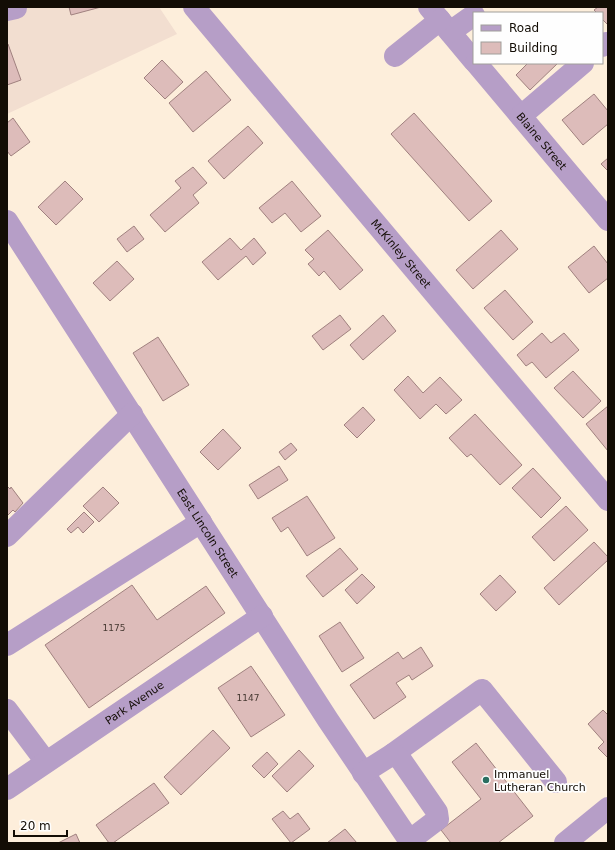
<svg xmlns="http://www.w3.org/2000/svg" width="615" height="850" font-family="'DejaVu Sans',sans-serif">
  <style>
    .commercial { fill: #f2ded0 }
    .building { fill: #ddbcba; stroke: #a0817f }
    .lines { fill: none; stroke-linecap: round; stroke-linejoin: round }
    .minor { stroke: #b69ec7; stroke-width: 22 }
    .poi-dot { fill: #2b6e60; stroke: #fefefe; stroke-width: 1.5 }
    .labels { text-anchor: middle; stroke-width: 3.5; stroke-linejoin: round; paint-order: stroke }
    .number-label { font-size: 9px; fill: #463932 }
    .street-label { font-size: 11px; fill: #130d05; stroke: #fefefe }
    .poi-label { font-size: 11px; fill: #130d05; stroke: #fefefe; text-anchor: start }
  </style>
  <rect width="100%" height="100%" fill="#fdeedb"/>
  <!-- commercial -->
  <polygon class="commercial" points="7,7 159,7 177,34 7,114"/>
  <!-- building -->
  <g class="building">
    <polygon points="69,7 101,7 71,15"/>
    <polygon points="598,7 608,7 608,25 602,19 602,13 597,13 594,10"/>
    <polygon points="8,44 21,80 7,85 7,45"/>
    <polygon points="162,60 183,82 165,99 144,78"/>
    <polygon points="528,63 558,63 530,90 516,75"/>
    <polygon points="206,71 231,100 193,132 169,103"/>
    <polygon points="594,94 608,111 608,124 583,145 562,120"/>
    <polygon points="414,113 492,201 469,221 391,134"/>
    <polygon points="13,118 30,142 11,156 7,151 7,123"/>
    <polygon points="248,126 263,143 224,179 208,161"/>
    <polygon points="608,158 608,171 601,164"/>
    <polygon points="193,167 207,183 193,195 199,203 165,232 150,215 181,188 175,181"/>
    <polygon points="65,181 83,199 56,225 38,207"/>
    <polygon points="292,181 321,216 301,232 285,213 272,223 259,208"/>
    <polygon points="134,226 144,239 127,252 117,239"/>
    <polygon points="328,230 363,270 340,290 324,271 319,276 308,264 314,259 305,250"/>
    <polygon points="501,230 518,249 473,289 456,270"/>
    <polygon points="230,238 241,250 254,238 266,253 253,265 246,256 218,280 202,262"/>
    <polygon points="594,246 608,264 608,278 589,293 568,267"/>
    <polygon points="117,261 134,279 110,301 93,283"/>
    <polygon points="505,290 533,322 513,340 484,308"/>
    <polygon points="340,315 351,329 323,350 312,336"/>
    <polygon points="383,315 396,331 363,360 350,345"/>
    <polygon points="542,333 551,343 564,333 579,350 546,378 532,362 526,366 517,355"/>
    <polygon points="158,337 189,385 163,401 133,353"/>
    <polygon points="573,371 601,401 583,418 554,388"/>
    <polygon points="408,376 423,393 440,377 462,400 446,414 436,404 420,419 394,390"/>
    <polygon points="608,406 608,451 586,424"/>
    <polygon points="363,407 375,420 357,438 344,425"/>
    <polygon points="475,414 522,465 500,485 471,454 467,457 449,438"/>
    <polygon points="223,429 241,448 218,470 200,452"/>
    <polygon points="291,443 297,450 285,460 279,452"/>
    <polygon points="279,466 288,480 258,499 249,485"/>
    <polygon points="533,468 561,498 541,518 512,488"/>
    <polygon points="7,486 10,489 11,487 23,503 15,512 13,510 7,516"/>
    <polygon points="103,487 119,503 99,522 83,506"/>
    <polygon points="307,496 335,538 307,556 288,527 281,532 272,518"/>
    <polygon points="566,506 588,530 554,561 532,537"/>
    <polygon points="84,512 94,522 83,533 78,527 71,533 67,529"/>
    <polygon points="594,542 608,557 608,560 559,605 544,588"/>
    <polygon points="340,548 358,569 323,597 306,576"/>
    <polygon points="362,574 375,587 357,604 345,590"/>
    <polygon points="500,575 516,592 496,611 480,594"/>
    <polygon points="132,585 157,620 206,586 225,613 89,708 45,645"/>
    <polygon points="340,622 364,658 342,672 319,636"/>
    <polygon points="421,647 433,666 412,680 409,675 396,683 406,697 374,719 350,685 398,652 403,659"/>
    <polygon points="251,666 285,715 251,737 218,688"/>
    <polygon points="603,710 608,715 608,758 598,748 604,742 588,724"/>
    <polygon points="213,730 230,748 181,795 164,777"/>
    <polygon points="476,743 533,816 498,843 451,843 441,830 481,799 452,762"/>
    <polygon points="299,750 314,766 287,792 272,776"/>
    <polygon points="267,752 278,764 264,778 252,766"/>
    <polygon points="154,783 169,803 113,843 109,843 96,825"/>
    <polygon points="283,811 290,819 298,813 310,829 291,843 272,819"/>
    <polygon points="345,829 357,843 327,843"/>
    <polygon points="76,834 80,843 58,843"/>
  </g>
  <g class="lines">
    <!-- minor -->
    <g class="minor">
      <path id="s1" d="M194 7 608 500"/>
      <polyline points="429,7 474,61"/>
      <polyline points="7,10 16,8 16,7"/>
      <polyline points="450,32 474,15"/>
      <polyline points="602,46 606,43"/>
      <polyline points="395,56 440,20"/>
      <path id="s2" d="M476 63 608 220"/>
      <polyline points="521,116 583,63"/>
      <path id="s3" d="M7 221 328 720 411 843"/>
      <polyline points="7,536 132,414"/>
      <polyline points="7,645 201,522"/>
      <polyline points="7,710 46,762"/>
      <polyline points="393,754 482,690 556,782"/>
      <polyline points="363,773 393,754 401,760 437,812 438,819 409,841"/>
      <path id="s4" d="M7 789 262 616"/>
      <polyline points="565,843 608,808"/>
    </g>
  </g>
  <!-- markers -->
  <circle class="poi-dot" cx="486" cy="780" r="4"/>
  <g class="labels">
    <!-- number labels -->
    <g class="number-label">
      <text x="114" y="631">1175</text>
      <text x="248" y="701">1147</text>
    </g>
    <!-- street labels -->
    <g class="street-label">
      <text dy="4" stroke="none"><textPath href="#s2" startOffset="102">Blaine Street</textPath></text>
      <text dy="4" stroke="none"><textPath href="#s1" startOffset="322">McKinley Street</textPath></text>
      <text dy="4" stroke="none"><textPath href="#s3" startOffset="371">East Lincoln Street</textPath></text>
      <text dy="4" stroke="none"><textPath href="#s4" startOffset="154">Park Avenue</textPath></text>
    </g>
    <!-- poi labels -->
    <g class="poi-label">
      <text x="494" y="778">Immanuel<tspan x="494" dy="13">Lutheran Church</tspan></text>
    </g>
  </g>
  <!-- border -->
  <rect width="615" height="850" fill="none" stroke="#130d05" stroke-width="16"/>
  <!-- legend -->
  <rect x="473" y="12" width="130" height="52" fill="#fefefe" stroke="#a09e9a"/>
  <rect x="481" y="25" width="20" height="6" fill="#b69ec7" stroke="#a09e9a"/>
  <text x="509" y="32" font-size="12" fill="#130d05">Road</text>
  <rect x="481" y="42" width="20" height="12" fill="#ddbcba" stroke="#a09e9a"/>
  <text x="509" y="52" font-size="12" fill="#130d05">Building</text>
  <!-- scale -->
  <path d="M14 830v6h53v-6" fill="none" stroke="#130d05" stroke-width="2"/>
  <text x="20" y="830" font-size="12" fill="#130d05" stroke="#fefefe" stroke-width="3" paint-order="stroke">20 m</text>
</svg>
